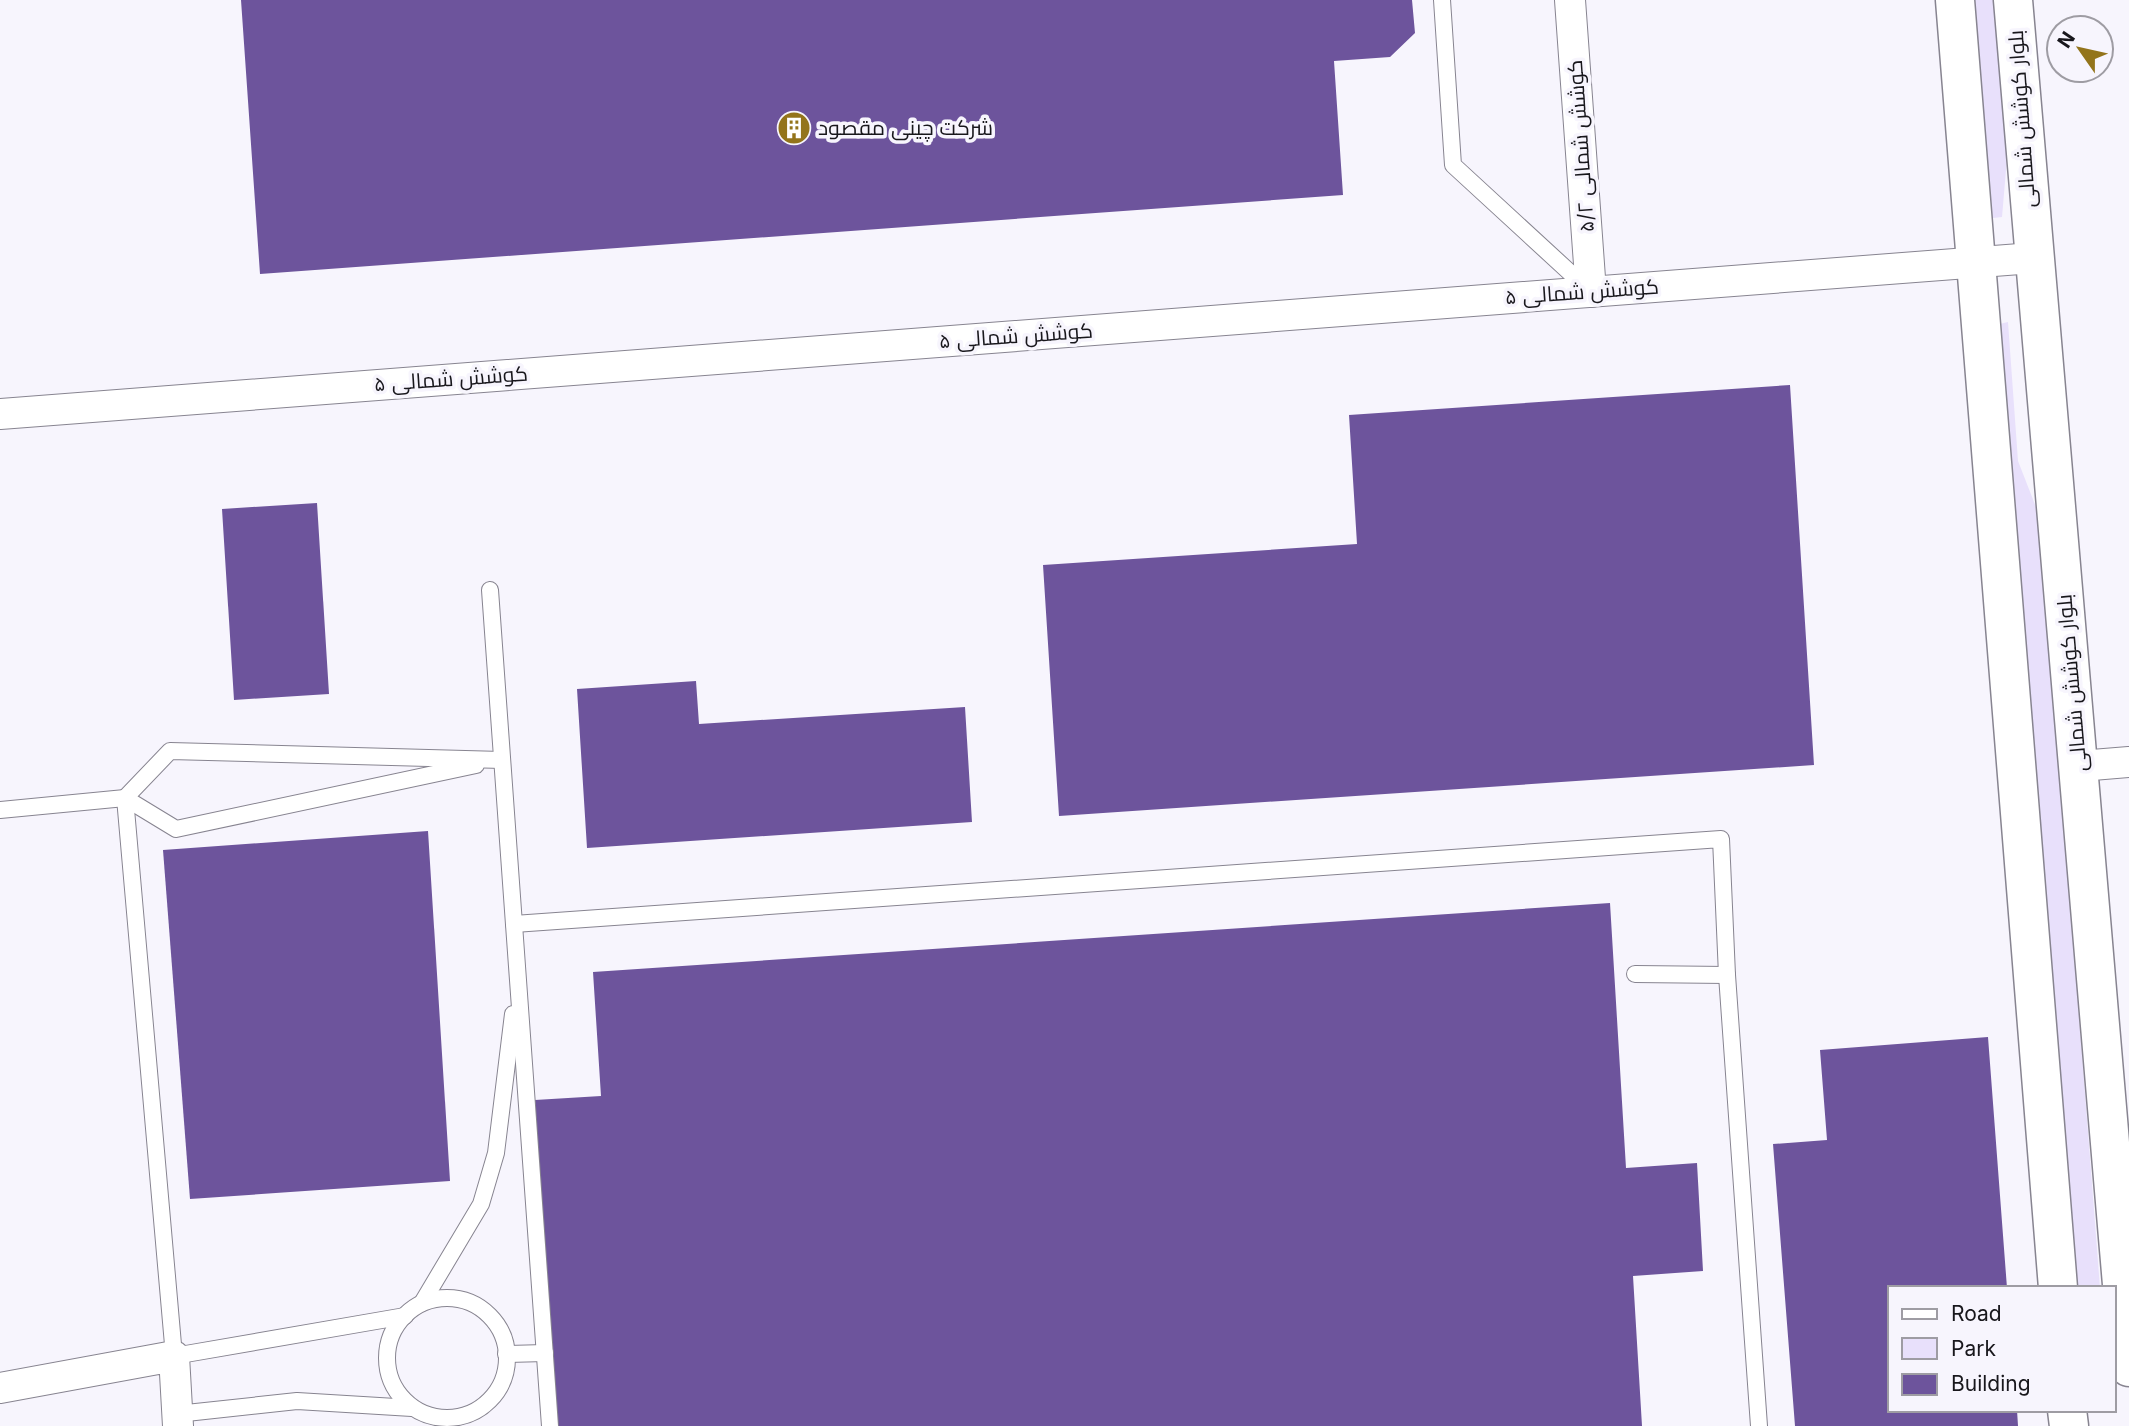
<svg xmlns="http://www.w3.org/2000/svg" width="2129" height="1426" font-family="Inter,Cairo,sans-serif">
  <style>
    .green { fill: #e8e0fb }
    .building { fill: #6d549c }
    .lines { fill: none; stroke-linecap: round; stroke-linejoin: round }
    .service-casing { stroke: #878490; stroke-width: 18 }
    .minor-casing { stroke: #878490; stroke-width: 32 }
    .tertiary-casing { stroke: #878490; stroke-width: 41 }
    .service { stroke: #fff; stroke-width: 16 }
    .minor { stroke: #fff; stroke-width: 30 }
    .tertiary { stroke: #fff; stroke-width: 38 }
    .labels { text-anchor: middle; stroke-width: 7; stroke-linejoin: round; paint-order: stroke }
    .street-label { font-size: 21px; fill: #18171c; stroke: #f7f5fd }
    .poi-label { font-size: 21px; fill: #18171c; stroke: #f7f5fd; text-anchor: start }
  </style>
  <rect width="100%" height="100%" fill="#f7f5fd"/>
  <!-- green -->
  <g class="green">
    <polygon points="1967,0 1997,0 2008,146 2002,217 1984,219"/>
    <polygon points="2008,322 2018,461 2041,520 2100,1288 2069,1288 1991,326"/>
  </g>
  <!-- building -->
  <g class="building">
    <polygon points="241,0 1412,0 1415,33 1390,57 1334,61 1343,195 260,274"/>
    <polygon points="1790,385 1814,765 1059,816 1043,565 1357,544 1349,415"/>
    <polygon points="317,503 329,694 234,700 222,509"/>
    <polygon points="696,681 699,724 965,707 972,822 587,848 577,689"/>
    <polygon points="428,831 450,1181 190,1199 163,850"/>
    <polygon points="1610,903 1626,1168 1697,1163 1703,1271 1633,1276 1642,1426 556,1426 535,1100 601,1096 593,972"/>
    <polygon points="1988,1037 2007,1288 1889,1288 1889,1410 2017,1410 2018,1426 1795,1426 1773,1144 1827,1140 1820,1050"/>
  </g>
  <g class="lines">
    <defs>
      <g id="service">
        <polyline points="1442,0 1453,165 1590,291"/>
        <polyline points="490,590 550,1426"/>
        <polyline points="0,810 125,798 176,829 476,765"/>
        <polyline points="514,924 1721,839 1727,975 1759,1426"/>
        <polyline points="1635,974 1727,975"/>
        <circle cx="447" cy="1358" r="60"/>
        <polyline points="422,1303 481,1204 496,1153 513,1014"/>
        <polyline points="405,1316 174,1356 125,798 170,751 502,760"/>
        <polyline points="506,1354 545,1353"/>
        <polyline points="177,1414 297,1401 412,1408"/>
      </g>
      <g id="minor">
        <polyline points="1570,0 1591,292"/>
        <polyline points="0,414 2033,258"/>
        <polyline points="2080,766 2129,762"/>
        <polyline points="0,1388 174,1356 178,1426"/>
      </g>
      <g id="tertiary">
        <polyline points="1955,0 2058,1288"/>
        <polyline points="2013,0 2129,1367"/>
        <polyline points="2067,1410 2069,1426"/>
      </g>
    </defs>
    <!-- service casing -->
    <use href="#service" class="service-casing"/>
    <!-- minor casing -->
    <use href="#minor" class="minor-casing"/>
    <!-- tertiary casing -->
    <use href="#tertiary" class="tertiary-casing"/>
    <!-- service -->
    <use href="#service" class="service"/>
    <!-- minor -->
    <use href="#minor" class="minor"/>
    <!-- tertiary -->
    <use href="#tertiary" class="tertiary"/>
  </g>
  <!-- icons -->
  <defs>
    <symbol id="building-disc" viewBox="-11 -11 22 22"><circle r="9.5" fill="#93741b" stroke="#f7f5fd"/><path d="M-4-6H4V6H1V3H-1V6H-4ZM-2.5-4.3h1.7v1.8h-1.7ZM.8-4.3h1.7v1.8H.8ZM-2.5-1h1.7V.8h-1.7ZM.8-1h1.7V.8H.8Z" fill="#fff"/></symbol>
  </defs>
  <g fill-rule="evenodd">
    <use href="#building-disc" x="775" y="109" width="38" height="38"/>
  </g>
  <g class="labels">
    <!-- street labels -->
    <g class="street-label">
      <text transform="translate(2022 119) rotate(-94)" y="7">بلوار کوشش شمالی</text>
      <text transform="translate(1581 146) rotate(-94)" y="7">کوشش شمالی ۵/٢</text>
      <text transform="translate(1582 292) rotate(-4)" y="7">کوشش شمالی ۵</text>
      <text transform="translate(1016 336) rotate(-4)" y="7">کوشش شمالی ۵</text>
      <text transform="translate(451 379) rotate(-4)" y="7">کوشش شمالی ۵</text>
      <text transform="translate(2072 683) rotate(-95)" y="7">بلوار کوشش شمالی</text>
    </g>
    <!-- poi labels -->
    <g class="poi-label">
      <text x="818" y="135">شرکت چینی مقصود</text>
    </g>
  </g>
  <!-- legend -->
  <rect x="1888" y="1286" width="228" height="126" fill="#f7f5fd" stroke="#9e9ca3" stroke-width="2"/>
  <rect x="1902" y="1309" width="35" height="10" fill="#ffffff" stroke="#9e9ca3" stroke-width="2"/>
  <text x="1951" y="1321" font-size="21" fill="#18171c">Road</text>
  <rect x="1902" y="1338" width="35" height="21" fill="#e8e0fb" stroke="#9e9ca3" stroke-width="2"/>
  <text x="1951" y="1356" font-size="21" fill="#18171c">Park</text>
  <rect x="1902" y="1374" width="35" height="21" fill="#6d549c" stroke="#9e9ca3" stroke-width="2"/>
  <text x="1951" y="1391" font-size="21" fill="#18171c">Building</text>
  <!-- north arrow -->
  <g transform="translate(2080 49) rotate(304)"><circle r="33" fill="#f7f5fd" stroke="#9e9ca3" stroke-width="2"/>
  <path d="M0-5L12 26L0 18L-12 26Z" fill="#93741b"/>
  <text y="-10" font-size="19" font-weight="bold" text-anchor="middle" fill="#18171c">N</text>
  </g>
</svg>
